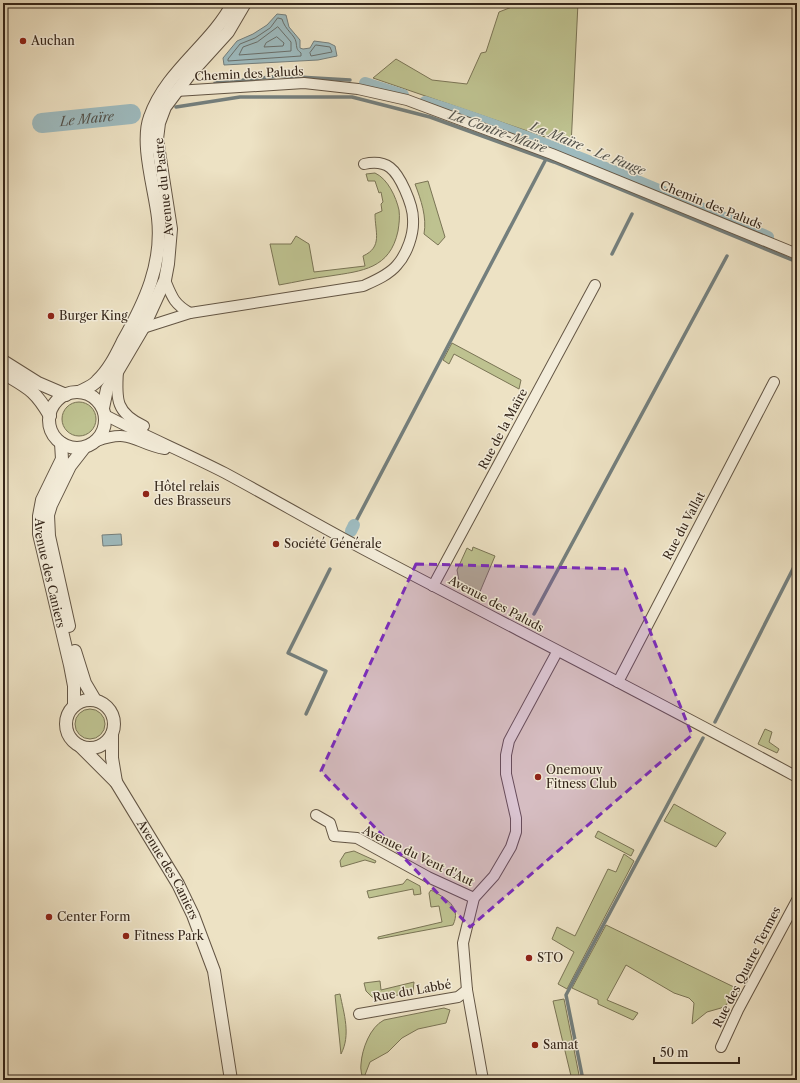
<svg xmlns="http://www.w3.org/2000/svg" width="800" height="1083" font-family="'Libre Caslon Text',serif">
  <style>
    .green { fill: #bec290; stroke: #7a7455 }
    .water { fill: #9ebbbf; stroke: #747f7d }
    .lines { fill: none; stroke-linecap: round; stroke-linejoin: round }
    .shore { stroke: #6a706c; stroke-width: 1 }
    .stream { stroke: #747f7d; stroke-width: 3.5 }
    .canal { stroke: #9ebbbf; stroke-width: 12 }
    .river { stroke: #9ebbbf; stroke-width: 20 }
    .minor-casing { stroke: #635544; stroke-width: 12 }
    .tertiary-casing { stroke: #635544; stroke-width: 14 }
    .minor { stroke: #f3ecd9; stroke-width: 10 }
    .tertiary { stroke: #f3ecd9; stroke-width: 12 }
    .marked { fill: #7b2cbf; fill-opacity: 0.2; stroke: #7b2cbf; stroke-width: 3; stroke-dasharray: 8 5; stroke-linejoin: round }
    .poi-dot { fill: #8f2418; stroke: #f3ecd9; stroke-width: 1.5 }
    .labels { text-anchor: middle; stroke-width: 3; stroke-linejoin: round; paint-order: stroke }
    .poi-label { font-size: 12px; fill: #35261a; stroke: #f3ecd9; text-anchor: start }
    .street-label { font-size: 12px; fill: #35261a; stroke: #f3ecd9 }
    .water-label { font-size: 13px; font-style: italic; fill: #54534c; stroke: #f3ecd9 }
  </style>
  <rect width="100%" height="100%" fill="#ede2c4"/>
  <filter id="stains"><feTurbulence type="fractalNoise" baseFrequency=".005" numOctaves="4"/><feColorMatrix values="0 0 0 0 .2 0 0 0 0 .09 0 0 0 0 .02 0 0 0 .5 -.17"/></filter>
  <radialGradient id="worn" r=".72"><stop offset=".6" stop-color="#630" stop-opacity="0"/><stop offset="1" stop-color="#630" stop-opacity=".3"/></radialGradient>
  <!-- green -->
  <g class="green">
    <polygon points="522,3 578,3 571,146 373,78 396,59 432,80 467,84 481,53 486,52 499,12"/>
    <path d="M375 173C388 179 396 197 399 210 400 218 399 224 398 231 390 269 362 271 330 276 313 278 296 282 279 285L270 244H291L296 236 309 244 314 272 365 266 363 256C383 247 375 232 375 214L382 211 381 204 383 202 381 192 379 193 375 181H368L366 174Z"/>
    <path d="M428 181 445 237 438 245 424 234C427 217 421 200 415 184Z"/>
    <polygon points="452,343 521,380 519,389 454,354 449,364 443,360"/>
    <circle cx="79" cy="419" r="17"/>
    <polygon points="473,547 495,556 479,594 469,589 459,581 457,570 467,548 472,551"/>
    <circle cx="90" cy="724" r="15"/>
    <polygon points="765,729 772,732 769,742 779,749 777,753 758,744"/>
    <polygon points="674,804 726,833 716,847 664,821"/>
    <polygon points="598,831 634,850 631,856 595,837"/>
    <polygon points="354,851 376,861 375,863 365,860 341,867 340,861 345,853"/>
    <polygon points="624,854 634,861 567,989 558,984 574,952 552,939 557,927 575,936 608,869 616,872"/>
    <polygon points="407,879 420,886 421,894 414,895 413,889 369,898 367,891 403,884"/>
    <path d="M431 890C445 898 462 906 453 925L378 939V937L442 922 439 906 431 907 429 893Z"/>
    <polygon points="606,925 736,988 733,1000 721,1008 707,1012 692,1024 694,1003 689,998 674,993 626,965 607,1000 638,1013 633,1020 598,1004 598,1000 572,988"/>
    <polygon points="380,981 381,990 414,982 413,992 383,998 372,997 366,991 364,983"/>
    <path d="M340 994C344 1014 351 1035 341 1054L335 995Z"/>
    <polygon points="564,999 580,1080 572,1080 553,1001"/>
    <path d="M444 1008 450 1010 446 1023 418 1029 402 1038 388 1052 370 1062 363 1080C362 1075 360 1069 361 1064 362 1049 370 1027 384 1020Z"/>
  </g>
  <!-- water -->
  <g class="water">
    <polygon points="277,14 286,15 289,27 300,40 300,48 303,49 310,48 314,41 329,43 335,46 337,56 318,60 224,65 223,58 237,41 253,34 267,25"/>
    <polygon points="121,534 122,545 103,546 102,535"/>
  </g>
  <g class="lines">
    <!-- shore -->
    <g class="shore">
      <path d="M278 18 282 19C285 30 295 35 296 42 297 48 296 49 301 53V56L228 61V59L240 44 255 38 270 28Z"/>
      <polygon points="278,27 291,42 291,51 239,55 243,47 257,42"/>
      <polygon points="277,37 284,43 283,46 264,47 266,43"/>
      <polygon points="316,45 330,47 332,52 311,56 310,53"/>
    </g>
    <!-- stream -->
    <g class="stream">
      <polyline points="215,83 281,76 350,80"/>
      <polyline points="176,107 240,97 352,97 430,117 554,162 797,262"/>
      <polyline points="612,254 632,214"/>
      <polyline points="354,525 546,159"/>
      <polyline points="534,614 727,256"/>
      <polyline points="306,714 326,671 288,653 330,569"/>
      <polyline points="715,722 797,561"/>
      <polyline points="583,1080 566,995 703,738"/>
    </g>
    <!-- canal -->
    <g class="canal">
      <polyline points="365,83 403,95"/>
      <path d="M425 102C542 139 656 188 768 237"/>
      <polyline points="351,531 354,525"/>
    </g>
    <!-- river -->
    <path class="river" id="s1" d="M42 123 131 114"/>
    <defs>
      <g id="minor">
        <polyline points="176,91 304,83 358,89 407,100 552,154 797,254"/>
        <path d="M165 280C172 297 174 304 190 313"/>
        <path d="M143 328 190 313 363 286C374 281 389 275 397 265 407 254 414 234 413 219 413 209 409 199 405 190 396 170 388 159 364 164"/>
        <path d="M118 371C116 400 116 413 144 426"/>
        <path d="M105 415C145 436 186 453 225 473 277 501 328 531 380 558 519 631 659 702 797 777"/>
        <path d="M97 441C132 428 135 444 165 449"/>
        <polyline points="433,586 595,285"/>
        <polyline points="618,682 774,382"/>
        <polyline points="316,815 330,823 334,836 357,838 428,877 474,898"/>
        <polyline points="359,1014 458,997 467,990"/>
        <polyline points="721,1047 738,1010 797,900"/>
        <polyline points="483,1080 467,990 463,943 474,898 494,876 511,847 516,832 516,818 506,774 506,755 509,741 557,652"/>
      </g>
      <g id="tertiary">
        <polyline points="3,361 38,383 66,395"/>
        <path d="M3 373C28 388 35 390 50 416"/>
        <path d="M79 392C85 389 93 386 97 381 109 370 116 355 123 341 145 302 163 264 158 218 155 190 140 143 150 117 166 71 211 45 233 3"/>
        <circle cx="77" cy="420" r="28"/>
        <polyline points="103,408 107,389 143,328 165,280 168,264 171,229 157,139 159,123 165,107 189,75 228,32 245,3"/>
        <path id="s2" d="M61 443 62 459 42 500 39 516V534L70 665 74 686V706"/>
        <polyline points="69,626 49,536 48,515 51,505 70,466 84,448"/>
        <polyline points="75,651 85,683 95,700"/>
        <circle cx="90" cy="724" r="24"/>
        <polyline points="112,734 112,758 116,782"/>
        <path id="s3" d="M80 746 116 782 178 884 193 915 214 971 231 1080"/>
      </g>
    </defs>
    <!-- minor casing -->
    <use href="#minor" class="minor-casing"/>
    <!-- tertiary casing -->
    <use href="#tertiary" class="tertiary-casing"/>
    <!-- minor -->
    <use href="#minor" class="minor"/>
    <!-- tertiary -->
    <use href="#tertiary" class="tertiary"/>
  </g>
  <!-- marked area -->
  <path class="marked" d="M416 564 625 569 692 735 470 927 321 771Z"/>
  <!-- markers -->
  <g class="poi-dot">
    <circle cx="23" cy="41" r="4"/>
    <circle cx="51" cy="316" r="4"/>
    <circle cx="146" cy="494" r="4"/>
    <circle cx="276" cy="544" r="4"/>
    <circle cx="538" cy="777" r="4"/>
    <circle cx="49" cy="917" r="4"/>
    <circle cx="126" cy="936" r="4"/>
    <circle cx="529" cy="958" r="4"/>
    <circle cx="535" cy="1045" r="4"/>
  </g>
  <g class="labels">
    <!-- poi labels -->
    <g class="poi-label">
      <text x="31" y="45">Auchan</text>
      <text x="59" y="320">Burger King</text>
      <text x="154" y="491">Hôtel relais<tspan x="154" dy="14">des Brasseurs</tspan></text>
      <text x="284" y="548">Société Générale</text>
      <text x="546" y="774">Onemouv<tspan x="546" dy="14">Fitness Club</tspan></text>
      <text x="57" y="921">Center Form</text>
      <text x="134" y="940">Fitness Park</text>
      <text x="537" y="962">STO</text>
      <text x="543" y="1049">Samat</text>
    </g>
    <!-- street labels -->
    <g class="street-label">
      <text transform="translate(249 74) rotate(-3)" y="4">Chemin des Paluds</text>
      <text transform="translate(164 187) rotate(-96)" y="4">Avenue du Pastre</text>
      <text transform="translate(711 205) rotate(22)" y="4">Chemin des Paluds</text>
      <text transform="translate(503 429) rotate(-62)" y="4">Rue de la Maïre</text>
      <text transform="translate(684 526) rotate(-62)" y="4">Rue du Vallat</text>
      <text dy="4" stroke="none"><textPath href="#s2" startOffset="136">Avenue des Caniers</textPath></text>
      <text transform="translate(496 604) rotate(28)" y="4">Avenue des Paluds</text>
      <text transform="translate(418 856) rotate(26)" y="4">Avenue du Vent d'Aut</text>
      <text dy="4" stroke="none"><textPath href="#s3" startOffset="153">Avenue des Caniers</textPath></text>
      <text transform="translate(747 967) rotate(-63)" y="4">Rue des Quatre Termes</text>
      <text transform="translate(412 991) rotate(-10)" y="4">Rue du Labbé</text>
    </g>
    <!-- water labels -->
    <g class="water-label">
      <text dy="5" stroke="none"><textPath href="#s1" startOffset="45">Le Maïre</textPath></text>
      <text transform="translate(498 131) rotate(20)" y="5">La Contre-Maïre</text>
      <text transform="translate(588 148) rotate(22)" y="5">La Maïre - Le Fauge</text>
    </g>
  </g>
  <!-- margin -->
  <rect width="800" height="1083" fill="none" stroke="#ede2c4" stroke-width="16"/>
  <rect x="4" y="4" width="792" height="1075" fill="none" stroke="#35261a" stroke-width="2"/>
  <rect x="8" y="8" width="784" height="1067" fill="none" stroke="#35261a"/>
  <!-- scale -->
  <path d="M654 1057v6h85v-6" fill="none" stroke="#35261a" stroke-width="2"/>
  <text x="660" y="1057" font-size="12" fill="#35261a" stroke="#f3ecd9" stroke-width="3" paint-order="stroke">50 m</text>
  <rect width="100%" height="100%" filter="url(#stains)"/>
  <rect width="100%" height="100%" fill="url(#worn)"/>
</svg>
